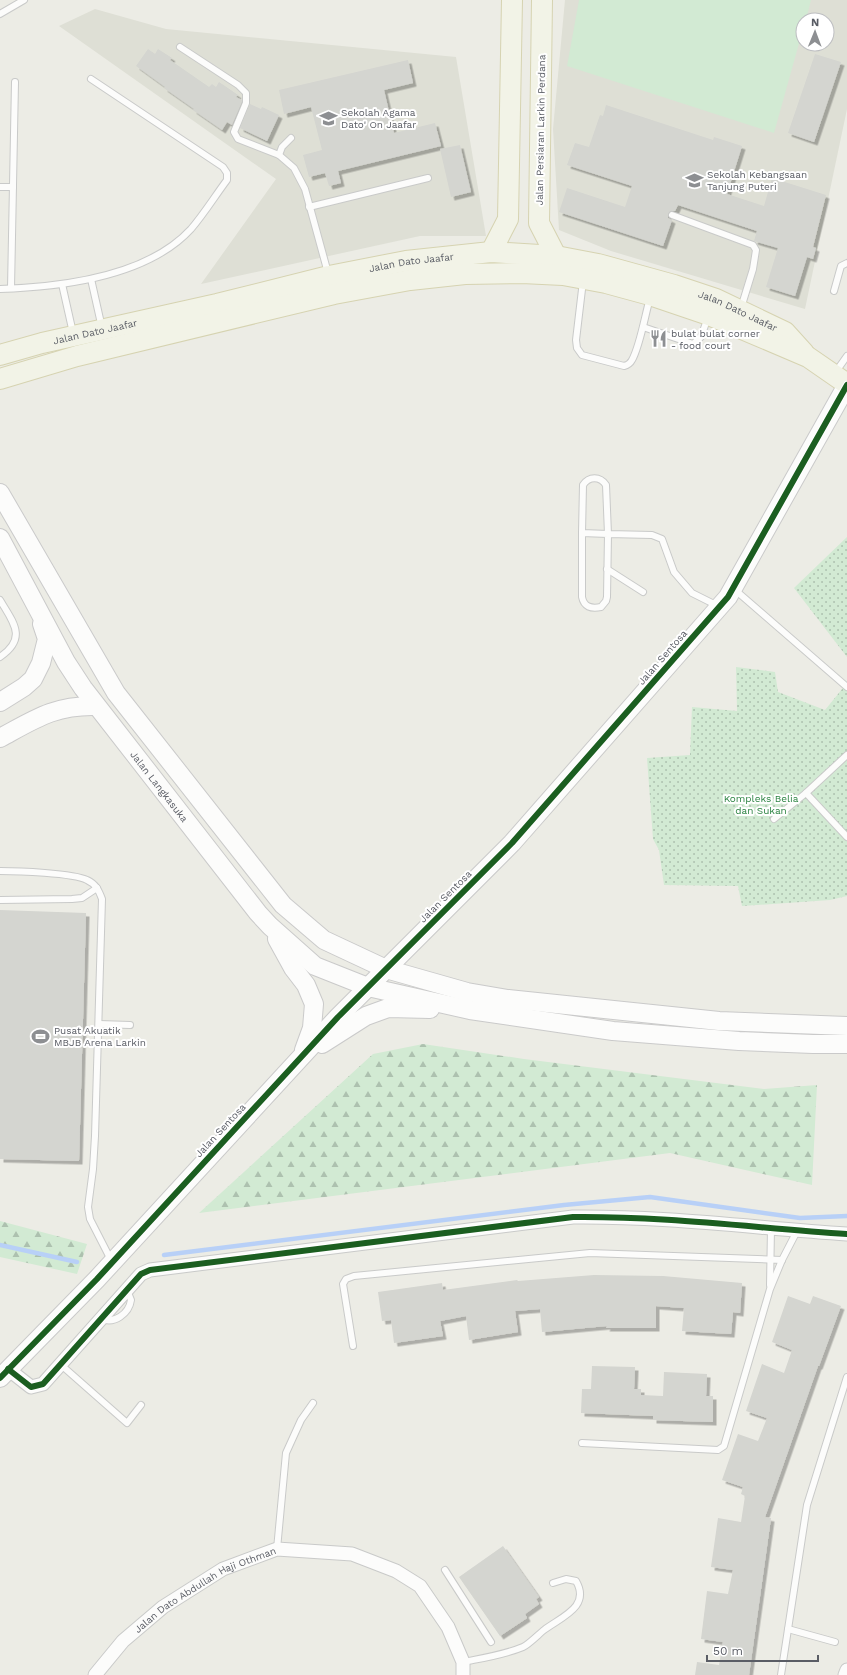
<svg xmlns="http://www.w3.org/2000/svg" width="847" height="1675" font-family="'Work Sans',sans-serif">
  <style>
    .education { fill: #dedfd5; fill-rule: evenodd }
    .grass { fill: url(#grass-dots) }
    .forest { fill: url(#forest-firs) }
    .pitch { fill: #d2ead3 }
    .lines { fill: none; stroke-linecap: round; stroke-linejoin: round }
    .stream { stroke: #b8d0f7; stroke-width: 4.5 }
    .building { fill: #d4d5d0; filter: url(#shadow) }
    .lane-casing { stroke: #c9cac9; stroke-width: 8 }
    .street-casing { stroke: #c9cac9; stroke-width: 15 }
    .secondary-casing { stroke: #cacaca; stroke-width: 20 }
    .primary-casing { stroke: #d6d3b1; stroke-width: 22 }
    .lane { stroke: #fcfcfb; stroke-width: 6 }
    .street { stroke: #fcfcfb; stroke-width: 13 }
    .secondary { stroke: #fcfcfb; stroke-width: 18 }
    .primary { stroke: #f2f3e7; stroke-width: 20 }
    .cycleway-casing { stroke: #fff; stroke-width: 8 }
    .cycleway { stroke: #1b5e20; stroke-width: 6 }
    .labels { text-anchor: middle; stroke-width: 4; stroke-linejoin: round; paint-order: stroke }
    .poi-label { font-size: 10px; fill: #5a5d65; stroke: #fff; text-anchor: start }
    .street-label { font-size: 10px; fill: #5a5d65; stroke: #fff }
    .park-label { font-size: 10px; fill: #2b8341; stroke: #fff }
  </style>
  <defs>
    <pattern id="grass-dots" width="8" height="8" patternUnits="userSpaceOnUse"><rect width="8" height="8" fill="#d2ead3"/><path d="M2 2h.1M6 6h.1" fill="none" stroke="#adc1af" stroke-width="1.8" stroke-linecap="round"/></pattern>
    <pattern id="forest-firs" width="22" height="20" patternUnits="userSpaceOnUse"><rect width="22" height="20" fill="#d2ead3"/><path d="M5 1l3.5 6h-7zM16 11l3.5 6h-7z" fill="#adc1af"/></pattern>
    <filter id="shadow"><feDropShadow dx="3.5" dy="3.5" stdDeviation="0" flood-color="#0004"/></filter>
  </defs>
  <rect width="100%" height="100%" fill="#ecece5"/>
  <!-- education -->
  <g class="education">
    <path d="M565 0H847V109L805 309 611 251 559 230 553 129ZM803 20H827V44H803Z"/>
    <polygon points="95,9 166,29 456,57 486,236 420,236 201,284 276,179 59,26"/>
  </g>
  <!-- grass -->
  <g class="grass">
    <polygon points="847,537 847,657 794,588"/>
    <polygon points="736,667 775,672 778,692 825,710 847,683 847,896 830,900 742,906 738,886 664,885 659,850 653,839 647,758 690,755 692,707 737,711"/>
  </g>
  <!-- forest -->
  <g class="forest">
    <polygon points="423,1044 524,1059 764,1089 817,1085 812,1185 670,1153 199,1213 373,1054"/>
    <polygon points="0,1221 87,1244 77,1274 0,1257"/>
  </g>
  <!-- pitch -->
  <polygon class="pitch" points="579,0 811,0 806,20 803,20 803,29 774,133 567,66"/>
  <g class="lines">
    <!-- stream -->
    <g class="stream">
      <polyline points="0,1245 77,1262"/>
      <polyline points="164,1255 564,1205 650,1197 800,1218 847,1216"/>
    </g>
  </g>
  <!-- building -->
  <g class="building">
    <polygon points="148,49 155,54 158,49 172,58 170,60 209,87 212,84 216,87 219,82 238,95 236,97 242,100 242,102 232,125 227,122 222,130 193,110 194,109 164,88 165,87 136,66"/>
    <polygon points="815,54 841,62 814,142 788,133"/>
    <polygon points="408,60 413,83 384,90 394,133 435,123 441,146 338,171 341,183 329,186 325,173 309,177 303,155 322,150 311,107 284,114 279,90"/>
    <polygon points="250,104 261,109 262,107 279,115 267,141 240,128"/>
    <polygon points="606,105 713,140 714,137 742,146 727,194 764,206 772,178 826,195 813,247 816,248 813,259 807,257 795,296 766,287 778,248 754,241 757,231 678,205 675,211 671,211 668,214 668,218 672,220 663,246 559,212 567,188 625,207 632,186 567,165 575,143 589,147 600,115 603,116"/>
    <polygon points="460,145 471,192 451,197 440,149"/>
    <polygon points="0,910 86,913 79,1161 0,1159"/>
    <polygon points="594,1275 663,1276 742,1283 740,1313 733,1312 731,1334 682,1331 684,1308 656,1306 656,1328 606,1328 607,1326 542,1332 540,1309 515,1311 518,1332 469,1340 466,1316 440,1321 443,1336 394,1343 391,1320 382,1321 378,1292 442,1283 443,1290 517,1280 518,1281"/>
    <polygon points="788,1296 810,1304 813,1296 841,1306 819,1366 818,1366 765,1517 771,1518 749,1675 695,1675 697,1662 719,1665 723,1642 701,1639 707,1591 728,1594 733,1570 711,1567 718,1518 741,1522 745,1496 741,1494 743,1487 722,1480 738,1434 758,1441 767,1418 746,1411 762,1364 784,1373 792,1350 772,1342"/>
    <polygon points="592,1366 635,1367 634,1389 641,1389 641,1395 663,1396 664,1372 707,1374 706,1396 713,1396 713,1422 653,1420 653,1416 581,1413 582,1389 591,1389"/>
    <polygon points="503,1546 539,1597 536,1599 539,1604 525,1614 527,1618 500,1636 459,1577"/>
  </g>
  <g class="lines">
    <defs>
      <g id="lane">
        <polyline points="0,14 24,0"/>
        <polyline points="180,47 238,85 246,93 246,103 234,132 238,139 279,155 294,168 305,189 328,273"/>
        <polyline points="279,155 282,147 291,138"/>
        <polyline points="0,187 13,187"/>
        <polyline points="309,207 428,178"/>
        <polyline points="672,215 753,245 756,250 753,269 741,308"/>
        <polyline points="91,279 102,328"/>
        <path d="M583 281 576 340 577 348 582 355 624 366C628 365 630 364 632 360 640 346 645 315 650 298"/>
        <polyline points="62,284 73,333"/>
        <polyline points="11,288 15,82"/>
        <path d="M0 289C61 287 147 277 191 229 204 214 215 196 227 180V173L223 167 91 79"/>
        <polyline points="834,291 841,266 847,263"/>
        <polyline points="643,327 693,344 701,337 708,317"/>
        <polyline points="835,373 847,356"/>
        <path d="M582 533V597C584 607 591 609 601 607L606 601 607 597 608 534 582 533 583 485C589 476 600 476 606 485L608 534 652 535 662 539 674 572 692 593 718 606"/>
        <polyline points="607,569 643,592"/>
        <polyline points="734,589 847,687"/>
        <path d="M0 600C13 622 28 638 0 657"/>
        <polyline points="847,755 806,793 847,837"/>
        <polyline points="774,819 806,793"/>
        <path d="M0 871C17 871 73 873 87 880 96 884 99 891 102 899L95 1136 93 1169 88 1207 90 1219 111 1260"/>
        <polyline points="0,900 72,899 82,898 97,888"/>
        <polyline points="99,1024 130,1025"/>
        <polyline points="770,1285 771,1229"/>
        <path d="M102 1319C114 1324 129 1314 131 1300L127 1290"/>
        <polyline points="353,1346 343,1284 346,1279 354,1276 590,1253 782,1260"/>
        <polyline points="60,1364 127,1423 141,1405"/>
        <polyline points="582,1443 718,1450 724,1446 770,1289 782,1260 797,1231"/>
        <polyline points="277,1549 286,1453 301,1420 313,1403"/>
        <polyline points="445,1570 491,1642"/>
        <polyline points="788,1629 835,1642"/>
        <path d="M463 1662C483 1658 504 1655 523 1647 528 1645 539 1634 544 1630 561 1617 591 1607 576 1581L566 1579 553 1583"/>
        <polyline points="781,1675 807,1505 847,1377"/>
      </g>
      <g id="street">
        <path d="M8 1369 31 1387 43 1384 141 1274 150 1270 573 1217C665 1216 756 1228 847 1234"/>
        <path id="s1" d="M95 1675 123 1641 163 1607 223 1569 277 1549 352 1554 396 1571 420 1586 448 1627 463 1662V1675"/>
        <polyline points="845,1675 847,1670"/>
      </g>
      <g id="secondary">
        <polyline points="0,493 116,693 283,905 324,940 386,969 467,992 508,999 719,1021 847,1026"/>
        <path id="s2" d="M0 538 66 662 83 688 258 913 270 926 315 966 368 987 470 1010 613 1031 739 1041 813 1044H847"/>
        <polyline points="0,702 24,687 33,679 41,663 47,639 42,624"/>
        <path d="M0 738C35 719 55 705 96 706"/>
        <polyline points="277,939 293,968 306,985 314,1004 312,1028 304,1050"/>
        <polyline points="322,1044 366,1016 388,1008 430,1009"/>
        <polyline points="0,1378 97,1279 338,1017 512,843 728,597 847,385"/>
      </g>
      <g id="primary">
        <polyline points="542,0 539,223 556,256"/>
        <polyline points="491,252 508,219 512,0"/>
        <path id="s3" d="M0 355 42 343 217 304 329 276 406 261 491 252 556 256 598 264 674 285 716 299 785 332 804 353"/>
        <polyline points="0,379 77,356 334,294 410,280 465,274 522,273 563,275 606,283 650,295 709,315 808,357 847,384"/>
      </g>
    </defs>
    <!-- lane casing -->
    <use href="#lane" class="lane-casing"/>
    <!-- street casing -->
    <use href="#street" class="street-casing"/>
    <!-- secondary casing -->
    <use href="#secondary" class="secondary-casing"/>
    <!-- primary casing -->
    <use href="#primary" class="primary-casing"/>
    <!-- lane -->
    <use href="#lane" class="lane"/>
    <!-- street -->
    <use href="#street" class="street"/>
    <!-- secondary -->
    <use href="#secondary" class="secondary"/>
    <!-- primary -->
    <use href="#primary" class="primary"/>
    <defs>
      <g id="cycleway">
        <path d="M8 1369 31 1387 43 1384 141 1274 150 1270 573 1217C665 1216 756 1228 847 1234"/>
        <polyline points="0,1378 97,1279 338,1017 512,843 728,597 847,385"/>
      </g>
    </defs>
    <!-- cycleway casing -->
    <use href="#cycleway" class="cycleway-casing"/>
    <!-- cycleway -->
    <use href="#cycleway" class="cycleway"/>
  </g>
  <!-- icons -->
  <defs>
    <symbol id="school-bare" viewBox="-9 -9 18 18"><path d="M0-5L7-2L0 1L-7-2ZM-4 1L0 2.5L4 1V4Q0 6-4 4Z" fill="#8d8f92" stroke="#fff" stroke-width="2.5" paint-order="stroke"/></symbol>
    <symbol id="restaurant-bare" viewBox="-9 -9 18 18"><path d="M-5-6h1v4h1v-4h1v4h1v-4h1v5L-1.5 .5V6h-2V.5L-5-1ZM5-6V6H3V1.5H1.5Q1.5-4 5-6Z" fill="#8d8f92" stroke="#fff" stroke-width="2.5" paint-order="stroke"/></symbol>
    <symbol id="stadium-bare" viewBox="-9 -9 18 18"><path d="M0-5a6.5 5 0 1 0 0 10a6.5 5 0 1 0 0-10ZM-3.5-1.8h7v3.6h-7Z" fill="#8d8f92" stroke="#fff" stroke-width="2.5" paint-order="stroke"/></symbol>
  </defs>
  <g fill-rule="evenodd">
    <use href="#school-bare" x="316" y="106" width="25" height="25"/>
    <use href="#school-bare" x="682" y="168" width="25" height="25"/>
    <use href="#restaurant-bare" x="646" y="326" width="25" height="25"/>
    <use href="#stadium-bare" x="28" y="1024" width="25" height="25"/>
  </g>
  <g class="labels">
    <!-- poi labels -->
    <g class="poi-label">
      <text x="341" y="116">Sekolah Agama<tspan x="341" dy="12">Dato' On Jaafar</tspan></text>
      <text x="707" y="178">Sekolah Kebangsaan<tspan x="707" dy="12">Tanjung Puteri</tspan></text>
      <text x="671" y="337">bulat bulat corner<tspan x="671" dy="12">- food court</tspan></text>
      <text x="54" y="1034">Pusat Akuatik<tspan x="54" dy="12">MBJB Arena Larkin</tspan></text>
    </g>
    <!-- street labels -->
    <g class="street-label">
      <text transform="translate(540 130) rotate(-89)" y="4">Jalan Persiaran Larkin Perdana</text>
      <text dy="4" stroke="none"><textPath href="#s3" startOffset="422">Jalan Dato Jaafar</textPath></text>
      <text dy="4" stroke="none"><textPath href="#s3" startOffset="758">Jalan Dato Jaafar</textPath></text>
      <text dy="4" stroke="none"><textPath href="#s3" startOffset="98">Jalan Dato Jaafar</textPath></text>
      <text transform="translate(662 657) rotate(-49)" y="4">Jalan Sentosa</text>
      <text dy="4" stroke="none"><textPath href="#s2" startOffset="296">Jalan Langkasuka</textPath></text>
      <text transform="translate(445 896) rotate(-45)" y="4">Jalan Sentosa</text>
      <text transform="translate(220 1130) rotate(-47)" y="4">Jalan Sentosa</text>
      <text dy="4" stroke="none"><textPath href="#s1" startOffset="142">Jalan Dato Abdullah Haji Othman</textPath></text>
    </g>
    <!-- park labels -->
    <g class="park-label">
      <text x="761" y="802">Kompleks Belia<tspan x="761" dy="12">dan Sukan</tspan></text>
    </g>
  </g>
  <!-- north arrow -->
  <g transform="translate(815 32) rotate(1)"><circle r="19" fill="#ffffff" stroke="#bdbec1"/>
  <path d="M0-3L7 15L0 10L-7 15Z" fill="#8d8f92"/>
  <text y="-6" font-size="11" font-weight="bold" text-anchor="middle" fill="#5a5d65">N</text>
  </g>
  <!-- scale -->
  <path d="M707 1655v6h111v-6" fill="none" stroke="#5a5d65" stroke-width="2"/>
  <text x="713" y="1655" font-size="12" fill="#5a5d65" stroke="#ffffff" stroke-width="3" paint-order="stroke">50 m</text>
</svg>
